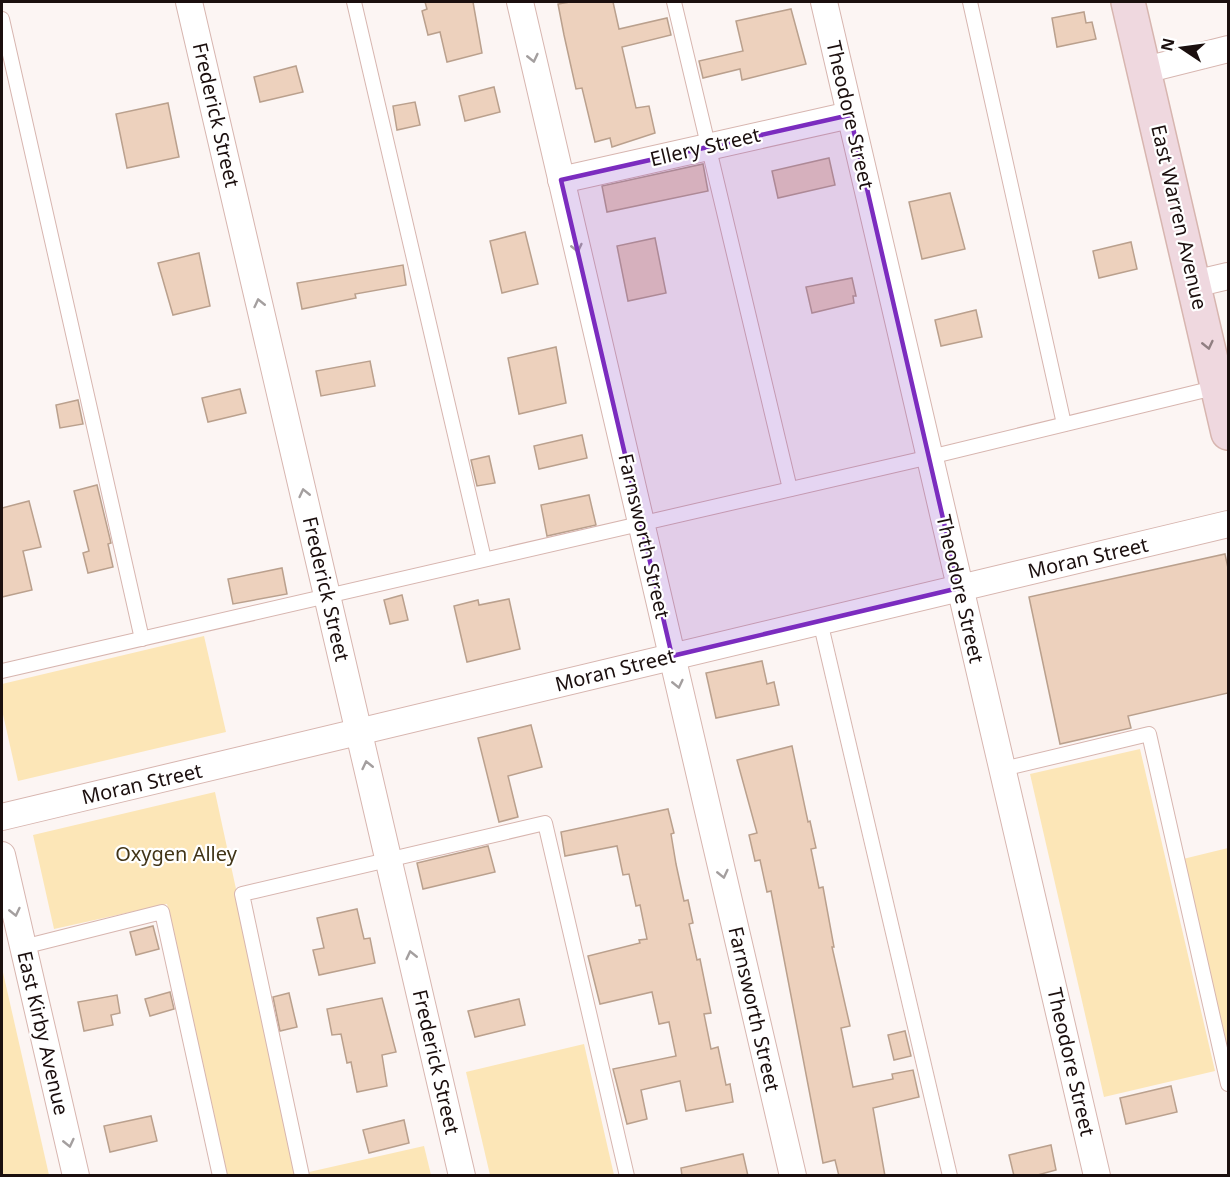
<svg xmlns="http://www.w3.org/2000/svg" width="1230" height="1177" font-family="'Noto Sans',sans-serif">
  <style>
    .green { fill: #fce6b7 }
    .building { fill: #edd1bd; stroke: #baa08d; stroke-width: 1.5 }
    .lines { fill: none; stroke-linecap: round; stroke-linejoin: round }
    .lane-casing { stroke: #d7b5af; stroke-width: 16 }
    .street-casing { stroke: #d7b5af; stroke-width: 28 }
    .secondary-casing { stroke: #d7b5af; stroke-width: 36 }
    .lane { stroke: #fff; stroke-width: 14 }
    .street { stroke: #fff; stroke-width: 26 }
    .secondary { stroke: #efd8df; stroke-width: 33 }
    .oneway { stroke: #a49f9f }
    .oneway2 { stroke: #907e81 }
    .marked { fill: #7b2cbf; fill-opacity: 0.2; stroke: #7b2cbf; stroke-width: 4.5; stroke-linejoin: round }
    .labels { text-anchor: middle; stroke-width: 4.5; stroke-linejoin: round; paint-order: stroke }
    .street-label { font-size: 20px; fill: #1b0f0e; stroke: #fff }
    .park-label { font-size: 20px; fill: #413417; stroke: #fff }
  </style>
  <rect width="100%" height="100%" fill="#fcf5f3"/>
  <!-- green -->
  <g class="green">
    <polygon points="204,636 226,732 18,781 2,710 2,684"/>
    <polygon points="1140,749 1215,1071 1104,1097 1030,774"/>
    <polygon points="215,792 298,1175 226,1175 167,904 54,929 33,835"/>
    <polygon points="1228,848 1228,1055 1183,859"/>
    <polygon points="2,968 49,1175 2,1175"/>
    <polygon points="584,1044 614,1175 490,1175 466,1072"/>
    <polygon points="424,1146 431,1175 310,1175 309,1172"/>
  </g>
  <!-- building -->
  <g class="building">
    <polygon points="425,2 473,2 482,53 447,62 440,32 428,35 422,11 427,9"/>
    <polygon points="570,2 613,2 619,29 667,18 671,35 622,47 636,108 649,106 655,133 612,147 610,138 595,142 582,88 576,89 564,35 558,4"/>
    <polygon points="791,9 806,64 742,80 740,69 703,78 699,61 743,51 736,21"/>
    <polygon points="1084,12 1086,23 1092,22 1096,39 1057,47 1052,18"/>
    <polygon points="296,66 303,92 260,102 254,77"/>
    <polygon points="494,87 500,112 465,121 459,96"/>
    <polygon points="415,102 420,125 397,130 393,106"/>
    <polygon points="168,103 179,157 127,168 116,114"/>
    <polygon points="829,158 835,185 778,198 772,171"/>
    <polygon points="703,164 708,191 607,212 602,186"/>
    <polygon points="950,193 965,249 922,259 909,202"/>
    <polygon points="525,232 538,284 502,293 490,241"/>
    <polygon points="655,238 666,293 628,301 617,246"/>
    <polygon points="1131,242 1137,269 1099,278 1093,251"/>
    <polygon points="199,253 210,306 173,315 158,263"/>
    <polygon points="403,265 406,285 355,294 356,298 302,309 297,283"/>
    <polygon points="852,278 856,296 853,296 854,303 812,313 806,287"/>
    <polygon points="976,310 982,337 941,346 935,320"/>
    <polygon points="556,347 566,403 519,414 508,358"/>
    <polygon points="370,361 375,386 321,396 316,371"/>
    <polygon points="240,389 246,413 208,422 202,398"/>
    <polygon points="78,400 83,424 60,428 56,405"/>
    <polygon points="582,435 587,458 539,469 534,446"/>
    <polygon points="489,456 495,483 477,486 471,460"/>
    <polygon points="97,485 111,543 108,544 113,567 88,573 83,553 89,551 74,491"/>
    <polygon points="589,495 596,525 547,536 541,505"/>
    <polygon points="29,501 41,547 23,551 32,590 2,597 2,508"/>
    <polygon points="1225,554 1228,568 1228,693 1128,716 1131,728 1060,744 1029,597"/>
    <polygon points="282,568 287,594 233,604 228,579"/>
    <polygon points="402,595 408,620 390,624 384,600"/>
    <polygon points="509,599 520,649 467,662 454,606 478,600 479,605"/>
    <polygon points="762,661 767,684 774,682 779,705 716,718 706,673"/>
    <polygon points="531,725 542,767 508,776 518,817 499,822 478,738"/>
    <polygon points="792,746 808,822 810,821 816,848 811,849 819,888 823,887 834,947 832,947 850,1026 841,1028 853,1087 893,1079 892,1074 913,1070 919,1097 873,1108 885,1176 839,1176 835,1160 823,1163 771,891 767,892 760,860 755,861 749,835 757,833 737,760"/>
    <polygon points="668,809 674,833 671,834 676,864 684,901 688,900 693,923 689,924 697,960 700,959 711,1013 704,1014 711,1049 718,1047 726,1085 730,1084 733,1102 686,1111 680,1081 641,1090 647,1119 627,1124 613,1069 676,1056 669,1022 659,1024 652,992 600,1004 588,956 640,943 639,940 647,939 640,905 636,906 629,874 623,875 617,846 565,856 561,832"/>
    <polygon points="488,846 495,872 423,889 417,863"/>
    <polygon points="357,909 364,939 370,938 375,963 319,975 313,950 324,948 317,918"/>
    <polygon points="153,926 159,949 136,955 130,932"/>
    <polygon points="170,992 174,1009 150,1016 145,999"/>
    <polygon points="289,993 297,1027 280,1031 273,997"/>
    <polygon points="117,995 120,1013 111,1015 113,1025 84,1031 78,1002"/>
    <polygon points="382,998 396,1052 382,1055 387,1086 357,1092 351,1062 347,1063 341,1034 332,1035 327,1009"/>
    <polygon points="519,999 525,1025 475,1037 468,1011"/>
    <polygon points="905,1031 911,1056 894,1060 888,1035"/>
    <polygon points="1171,1086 1177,1112 1126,1124 1120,1098"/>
    <polygon points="151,1116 157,1141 110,1152 104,1126"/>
    <polygon points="404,1120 409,1143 369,1153 363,1130"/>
    <polygon points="1051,1145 1056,1170 1034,1176 1014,1176 1009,1155"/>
    <polygon points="743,1154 748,1176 682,1176 681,1168"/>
  </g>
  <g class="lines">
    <defs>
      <g id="lane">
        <polyline points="354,2 484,559"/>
        <polyline points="674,2 790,489"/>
        <polyline points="970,2 1064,424"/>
        <polyline points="2,19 142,639"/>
        <polyline points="820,621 950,1176"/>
        <polyline points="2,671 930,457 1218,387"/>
        <polyline points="1003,769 1149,734 1228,1084"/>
        <polyline points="23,947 162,912 220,1176"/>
        <polyline points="302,1176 242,894 545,823 627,1176"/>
      </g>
      <g id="street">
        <polyline points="189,2 462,1176"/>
        <polyline points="520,2 793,1176"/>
        <polyline points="824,2 1097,1176"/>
        <polyline points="1145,70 1228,49"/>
        <polyline points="561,180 850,115"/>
        <polyline points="1194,284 1228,276"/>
        <polyline points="2,817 1228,524"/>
        <polyline points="2,855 76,1176"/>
      </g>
      <polyline id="secondary" points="1128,2 1228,433"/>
    </defs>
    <!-- lane casing -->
    <use href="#lane" class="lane-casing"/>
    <!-- street casing -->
    <use href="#street" class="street-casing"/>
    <!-- secondary casing -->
    <use href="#secondary" class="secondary-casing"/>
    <!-- lane -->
    <use href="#lane" class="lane"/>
    <!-- street -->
    <use href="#street" class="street"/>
    <!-- secondary -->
    <use href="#secondary" class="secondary"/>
  </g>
  <!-- one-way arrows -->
  <defs><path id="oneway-chevron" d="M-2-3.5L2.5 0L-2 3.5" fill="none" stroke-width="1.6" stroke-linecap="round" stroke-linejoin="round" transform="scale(1.5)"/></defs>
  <g class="oneway">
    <use href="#oneway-chevron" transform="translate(533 58) rotate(77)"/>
    <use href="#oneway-chevron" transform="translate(577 248) rotate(77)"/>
    <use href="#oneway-chevron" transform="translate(259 303) rotate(-103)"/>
    <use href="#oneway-chevron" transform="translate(304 493) rotate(-103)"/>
    <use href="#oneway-chevron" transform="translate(678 684) rotate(77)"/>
    <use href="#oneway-chevron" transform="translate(367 765) rotate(-103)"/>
    <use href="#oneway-chevron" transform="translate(723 874) rotate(77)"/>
    <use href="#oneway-chevron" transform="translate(15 912) rotate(77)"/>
    <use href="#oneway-chevron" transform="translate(411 955) rotate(-103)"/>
    <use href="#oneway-chevron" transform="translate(69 1143) rotate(77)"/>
  </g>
  <use class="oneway2" href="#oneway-chevron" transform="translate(1208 345) rotate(77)"/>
  <!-- marked area -->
  <path class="marked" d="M850 115 959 588 672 656 561 180Z"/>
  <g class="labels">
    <!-- street labels -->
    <g class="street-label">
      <text transform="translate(216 115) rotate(77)" y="7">Frederick Street</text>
      <text transform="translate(850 115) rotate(77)" y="7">Theodore Street</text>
      <text transform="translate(705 147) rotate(-13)" y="7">Ellery Street</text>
      <text transform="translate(1179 217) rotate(77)" y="7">East Warren Avenue</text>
      <text transform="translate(644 536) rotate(77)" y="7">Farnsworth Street</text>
      <text transform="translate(1088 558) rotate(-13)" y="7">Moran Street</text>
      <text transform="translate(326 589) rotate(77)" y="7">Frederick Street</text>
      <text transform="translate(960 589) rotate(77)" y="7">Theodore Street</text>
      <text transform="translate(615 670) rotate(-14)" y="7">Moran Street</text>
      <text transform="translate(142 784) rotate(-13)" y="7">Moran Street</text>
      <text transform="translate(754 1009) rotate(77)" y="7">Farnsworth Street</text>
      <text transform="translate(43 1033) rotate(77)" y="7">East Kirby Avenue</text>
      <text transform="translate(436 1062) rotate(77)" y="7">Frederick Street</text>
      <text transform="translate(1071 1062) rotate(77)" y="7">Theodore Street</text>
    </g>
    <!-- park labels -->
    <g class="park-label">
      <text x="176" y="861">Oxygen Alley</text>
    </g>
  </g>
  <!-- border -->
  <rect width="1230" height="1177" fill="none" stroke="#1b0f0e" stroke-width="6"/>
  <!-- north arrow -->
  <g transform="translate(1182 48) rotate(283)" stroke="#ffffff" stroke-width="4.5" paint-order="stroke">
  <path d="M0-4.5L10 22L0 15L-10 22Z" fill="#1b0f0e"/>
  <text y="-9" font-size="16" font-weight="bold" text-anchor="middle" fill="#1b0f0e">N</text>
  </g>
</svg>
